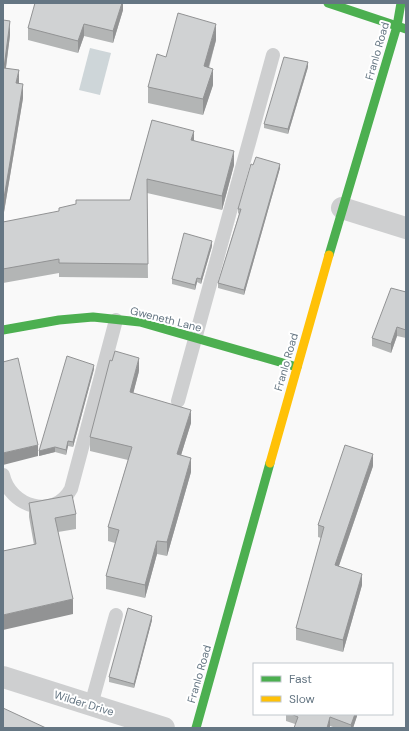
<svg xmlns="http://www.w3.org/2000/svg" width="409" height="731" font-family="'DM Sans',sans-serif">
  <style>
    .water { fill: #ced6d9 }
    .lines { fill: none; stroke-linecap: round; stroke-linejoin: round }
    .lane { stroke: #cecfd0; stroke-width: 14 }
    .street { stroke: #cecfd0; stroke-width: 22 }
    .fast { stroke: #4caf50; stroke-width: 9 }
    .slow { stroke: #ffc107; stroke-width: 9 }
    .wall { fill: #b3b5b5 }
    .shaded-wall { fill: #929394 }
    .building { fill: #d0d2d3; stroke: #929394 }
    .labels { text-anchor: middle; stroke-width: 4; stroke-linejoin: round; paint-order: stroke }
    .street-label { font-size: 11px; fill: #657683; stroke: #fff }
  </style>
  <rect width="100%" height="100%" fill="#f9f9f9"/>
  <!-- water -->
  <polygon class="water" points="90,48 111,53 100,95 79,90"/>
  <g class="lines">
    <!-- lane -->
    <g class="lane">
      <polyline points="178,401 273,55"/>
      <path d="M3 475C10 507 54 520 71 489L116 320"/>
      <polyline points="91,705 116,615"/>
    </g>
    <!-- street -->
    <g class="street">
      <polyline points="342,208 406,228"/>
      <polyline points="3,677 164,728"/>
    </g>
    <!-- fast -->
    <g class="fast">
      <polyline points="328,3 406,29"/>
      <polyline points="329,255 397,26 401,3"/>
      <polyline points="3,330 59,320 93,317 140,322 297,367"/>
      <polyline points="196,728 270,463"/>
    </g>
    <!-- slow -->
    <polyline class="slow" points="270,463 329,255"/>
  </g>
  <!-- wall -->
  <g class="wall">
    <polygon points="123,3 123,10 113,43 84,36 78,53 28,40 28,28"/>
    <polygon points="3,20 10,35 6,68 19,83 23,98 3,218"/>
    <polygon points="216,40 209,68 213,85 203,115 148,103 148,87 166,57"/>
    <polygon points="308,67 288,134 264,128 264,124"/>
    <polygon points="152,120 194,140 234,165 222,210 147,193 148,278 59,277 59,273 3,283 3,222 130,200"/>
    <polygon points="253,165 280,168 244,295 218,288 218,283 239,214 238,213 238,209"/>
    <polygon points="212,246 201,284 197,282 195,290 172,284 172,279"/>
    <polygon points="406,292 406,338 397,336 391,353 372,346 372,338"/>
    <polygon points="94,369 73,447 68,446 66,455 55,452 39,456"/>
    <polygon points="139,371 133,393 191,423 181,455 191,472 167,556 157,554 145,598 106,589 106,576 115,543 108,541 108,527 128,460 90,451 90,437"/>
    <polygon points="373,466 339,566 362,585 343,652 296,640 296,628 321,538 318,537 318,525"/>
    <polygon points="29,503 76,514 76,529 58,532 73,614 34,545 29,517"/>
    <polygon points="152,620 134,688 109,682 109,677"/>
    <polygon points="286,714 357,714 357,716 353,728 336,728 330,726 295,724 286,721"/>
  </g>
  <!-- shaded-wall -->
  <g class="shaded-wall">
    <polygon points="122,3 123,3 123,10 113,43 113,31"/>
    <polygon points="10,21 10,35 4,82 4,68"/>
    <polygon points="84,24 84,36 78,53 78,41"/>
    <polygon points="216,24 216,40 204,83 204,66"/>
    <polygon points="308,62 308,67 288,134 288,129"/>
    <polygon points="213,69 213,85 203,115 203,99"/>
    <polygon points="19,70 19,84 16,83"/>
    <polygon points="23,84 23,98 3,218 3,204"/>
    <polygon points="194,131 194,146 191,140"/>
    <polygon points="234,151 234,165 222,210 222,196"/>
    <polygon points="280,164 280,168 244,295 244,290"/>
    <polygon points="212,241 212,246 201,284 201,279"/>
    <polygon points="197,278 197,282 195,290 195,285"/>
    <polygon points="397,327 397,336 391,353 391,344"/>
    <polygon points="139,358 139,371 130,406 130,392"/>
    <polygon points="94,365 94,369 73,447 73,442"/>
    <polygon points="191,410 191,423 177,468 177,454"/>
    <polygon points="68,441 68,446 66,455 66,450"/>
    <polygon points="38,445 38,456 3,465 3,453"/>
    <polygon points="55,447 55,452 39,456 39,451"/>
    <polygon points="373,454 373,466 335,577 335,565"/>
    <polygon points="191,458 191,472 167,556 167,542"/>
    <polygon points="157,541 157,554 145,598 145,585"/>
    <polygon points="362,574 362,585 343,652 343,640"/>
    <polygon points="73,599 73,614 3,630 3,615"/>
    <polygon points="152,616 152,620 134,688 134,684"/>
    <polygon points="355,714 357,714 357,716 353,728 351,728 351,725"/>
    <polygon points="330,717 330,728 327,728"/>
  </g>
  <!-- building -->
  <g class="building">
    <polygon points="35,3 122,3 113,31 84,24 78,41 28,28"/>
    <polygon points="178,13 216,24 204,66 213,69 203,99 148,87 157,54 166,57"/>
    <polygon points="3,20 10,21 4,68 19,70 16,83 23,84 3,204"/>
    <polygon points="284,57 308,62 288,129 264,124"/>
    <polygon points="152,120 194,131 191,140 234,151 222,196 147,179 148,264 59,263 59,259 3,269 3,222 59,211 59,208 76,204 76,200 130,200"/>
    <polygon points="256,157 280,164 244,290 218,283 241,209 238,209 251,164 253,165"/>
    <polygon points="184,233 212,241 201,279 197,278 195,285 172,279"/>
    <polygon points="391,288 406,292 406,330 397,327 391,344 372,338"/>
    <polygon points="115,351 139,358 130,392 191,410 177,454 191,458 167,542 157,541 145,585 106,576 119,530 108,527 132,447 90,437 110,360 112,361"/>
    <polygon points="67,356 94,365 73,442 68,441 66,450 55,447 39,451"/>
    <polygon points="18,358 38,445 3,453 3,362"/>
    <polygon points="345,445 373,454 335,565 362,574 343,640 296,628 324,527 318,525"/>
    <polygon points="72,495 76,514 55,518 73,599 3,615 3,551 36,544 29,503"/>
    <polygon points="128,608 152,616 134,684 109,677"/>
    <polygon points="3,708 46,728 3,728"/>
    <polygon points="291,714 355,714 351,725 330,717 327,728 294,728 298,717"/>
  </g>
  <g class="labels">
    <!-- street labels -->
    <g class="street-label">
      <text transform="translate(377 51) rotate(-74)" y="4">Franlo Road</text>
      <text transform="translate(166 319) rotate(14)" y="4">Gweneth Lane</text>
      <text transform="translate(286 362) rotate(-74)" y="4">Franlo Road</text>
      <text transform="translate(199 674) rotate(-74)" y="4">Franlo Road</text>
      <text transform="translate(84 703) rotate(17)" y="4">Wilder Drive</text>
    </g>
  </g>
  <!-- border -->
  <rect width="409" height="731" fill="none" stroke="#657683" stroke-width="8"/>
  <!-- legend -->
  <rect x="253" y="663" width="140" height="52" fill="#ffffff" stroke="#c1c8cd"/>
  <rect x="261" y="676" width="20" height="6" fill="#4caf50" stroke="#c1c8cd"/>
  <text x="289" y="683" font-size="12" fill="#657683">Fast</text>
  <rect x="261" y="696" width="20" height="6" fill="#ffc107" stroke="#c1c8cd"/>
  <text x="289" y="703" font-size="12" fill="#657683">Slow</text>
</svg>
